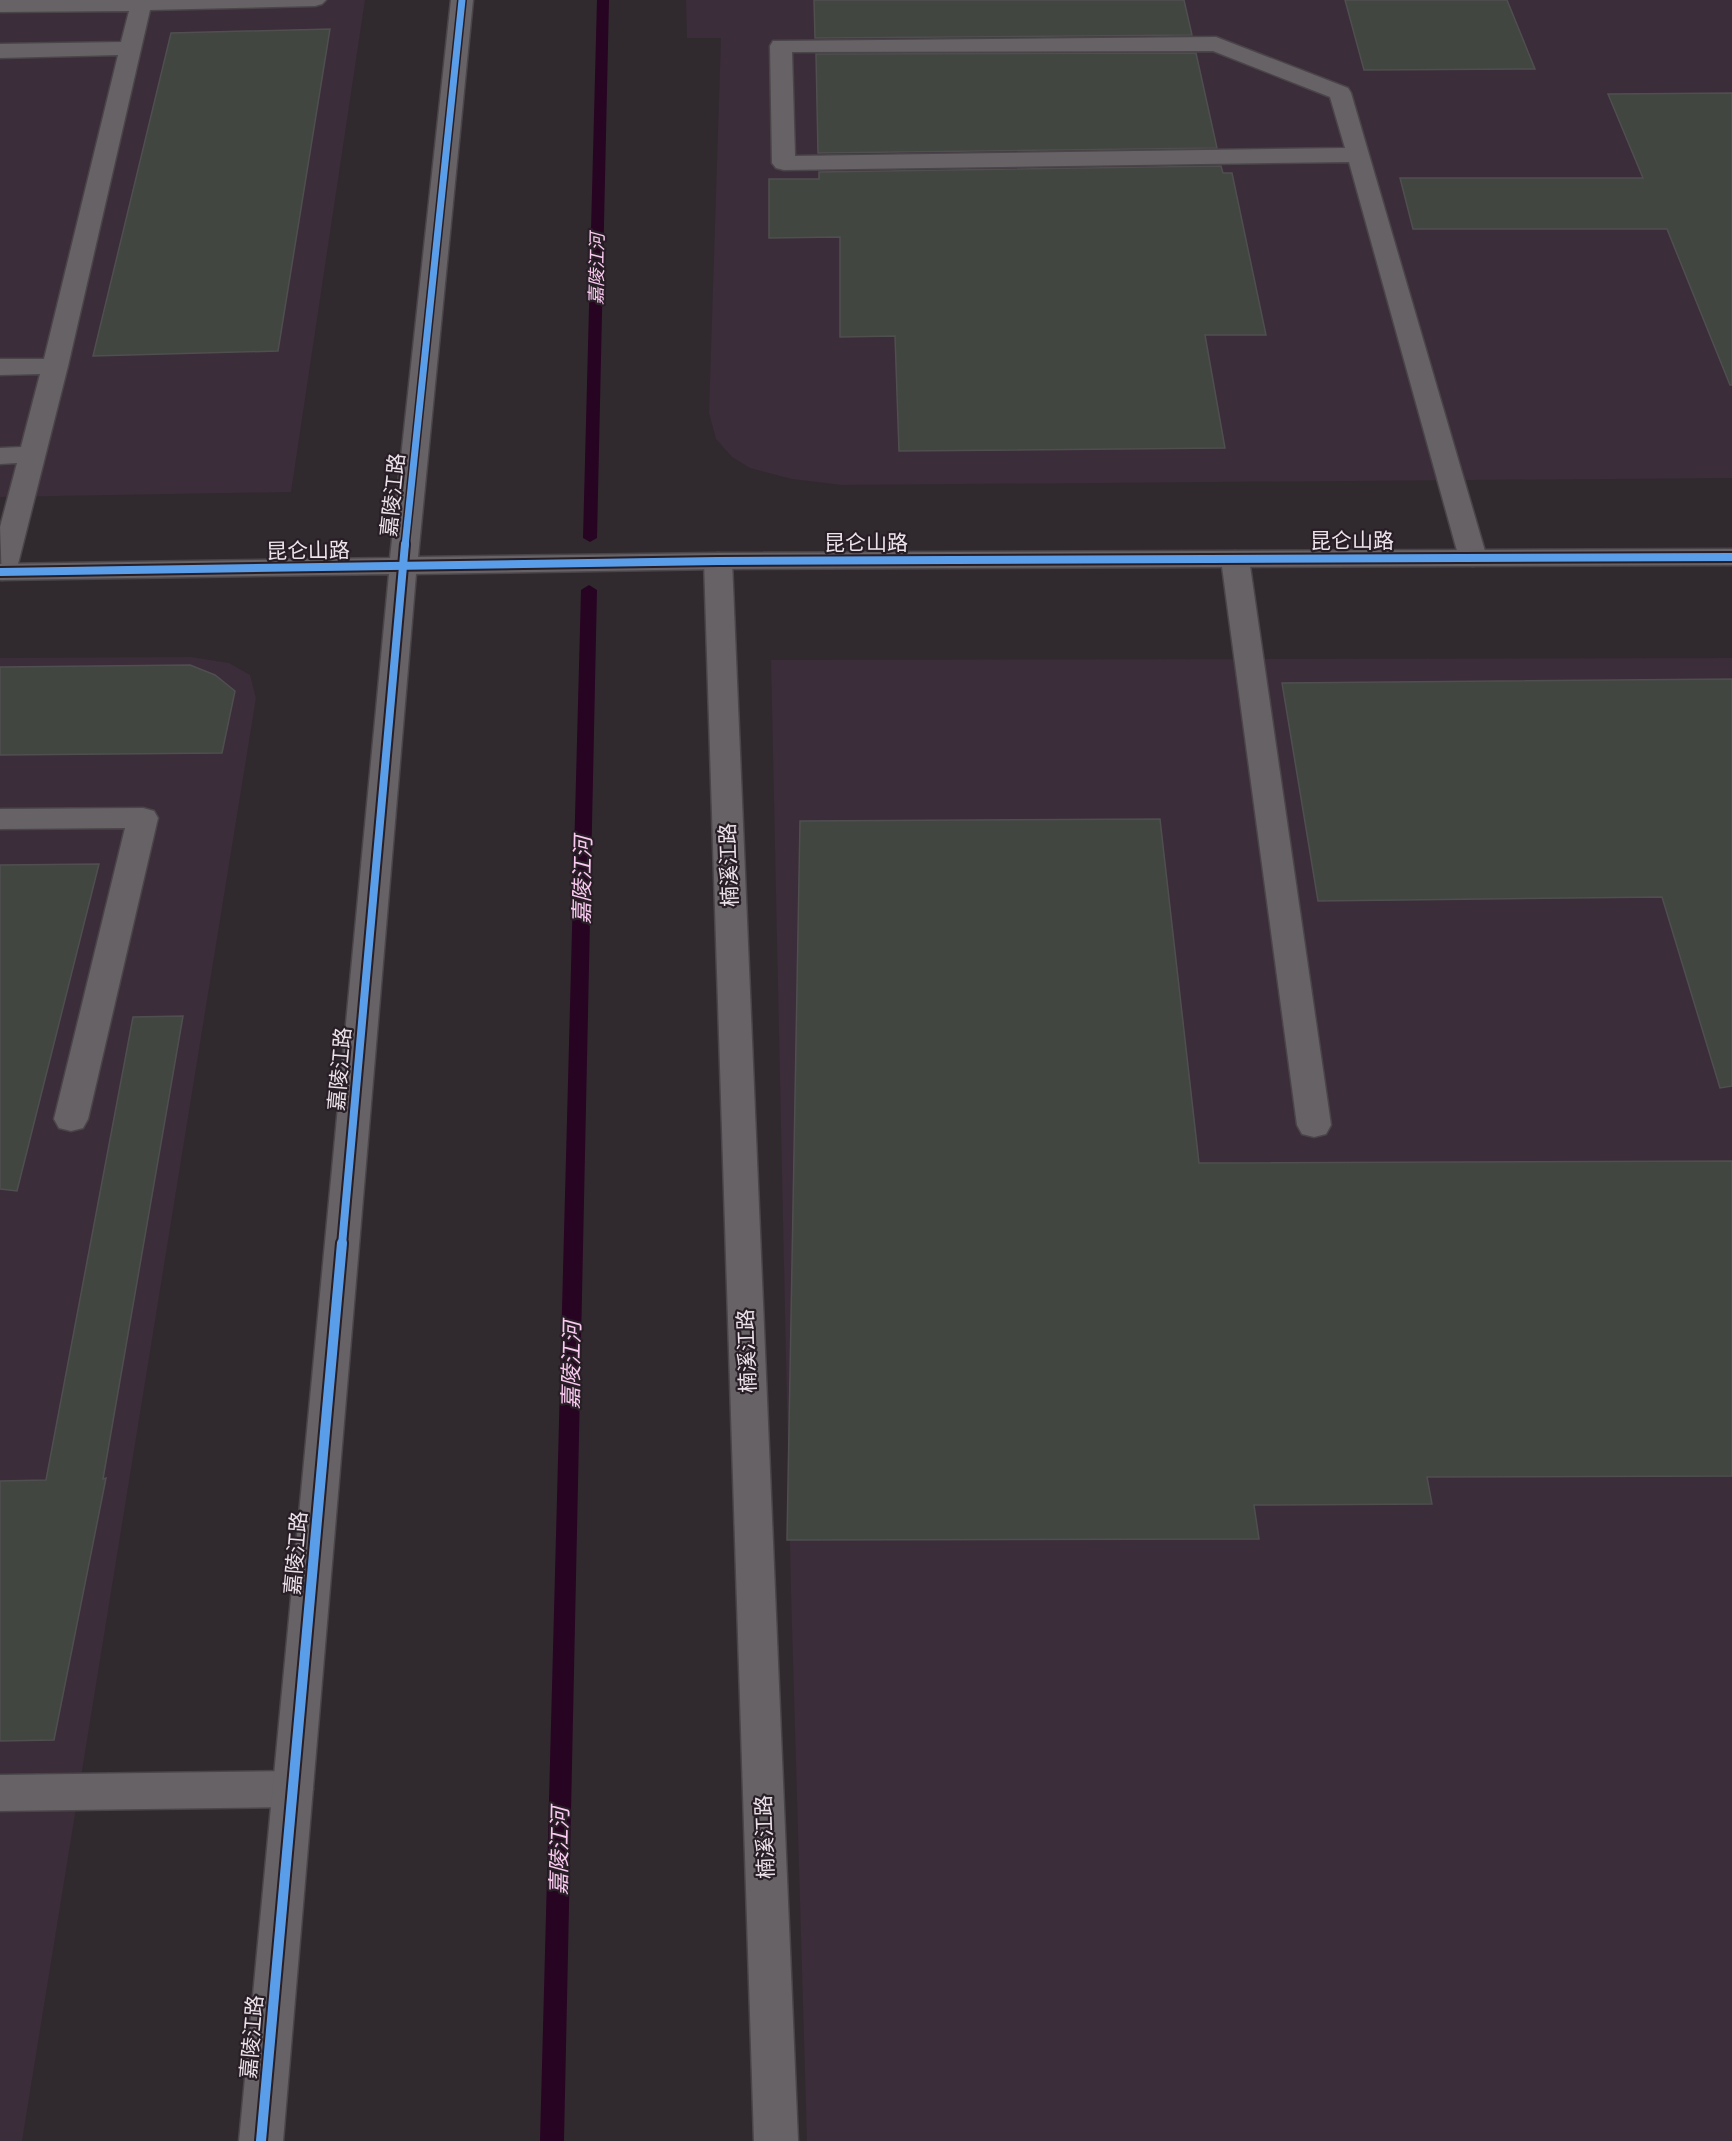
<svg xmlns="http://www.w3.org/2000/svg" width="1732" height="2141" font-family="Raleway,'Noto Sans SC',sans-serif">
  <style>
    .built { fill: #3b2d39 }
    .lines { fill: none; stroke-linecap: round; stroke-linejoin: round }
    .stream { fill: #280423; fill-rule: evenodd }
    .building { fill: #414640; stroke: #504f50; stroke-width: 1.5 }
    .service-casing { stroke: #4a4549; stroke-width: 3 }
    .minor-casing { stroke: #4a4549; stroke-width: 3 }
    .tertiary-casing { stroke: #4a4549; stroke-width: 3 }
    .service { fill: #666265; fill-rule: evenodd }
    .minor { fill: #666265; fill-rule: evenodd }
    .tertiary { fill: #666265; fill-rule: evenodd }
    .cycleway-far2-casing { stroke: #281e26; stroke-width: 10 }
    .cycleway-far1-casing { stroke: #281e26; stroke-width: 12 }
    .cycleway-casing { stroke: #281e26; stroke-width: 14 }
    .cycleway-far2 { stroke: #5a9eea; stroke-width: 7 }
    .cycleway-far1 { stroke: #5a9eea; stroke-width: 8 }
    .cycleway { stroke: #5a9eea; stroke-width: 10 }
    .labels { text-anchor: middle; stroke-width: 4.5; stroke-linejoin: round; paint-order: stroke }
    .far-water-label { font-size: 18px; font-style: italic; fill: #facaf0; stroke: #281e26 }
    .street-label { font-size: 21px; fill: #ebe3e9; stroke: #281e26 }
    .water-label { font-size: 22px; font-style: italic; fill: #facaf0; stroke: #281e26 }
  </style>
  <rect width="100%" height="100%" fill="#302a2f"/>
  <!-- built -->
  <g class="built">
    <polygon points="0,0 365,0 291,492 0,497"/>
    <polygon points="686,0 1732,0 1732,478 842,485 792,479 750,468 732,457 716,439 709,413 721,38 687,38"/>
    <polygon points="191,657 229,663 250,675 256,698 22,2141 0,2141 0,658"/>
    <polygon points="1732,658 1732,2141 807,2141 791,1592 771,660"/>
  </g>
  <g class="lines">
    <!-- stream -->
    <g class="stream">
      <polygon points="597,0 609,0 597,538 590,542 583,538"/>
      <polygon points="589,585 597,590 564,2141 540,2141 581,590"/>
    </g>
  </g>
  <!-- building -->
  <g class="building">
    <polygon points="814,0 1184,0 1192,35 815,38"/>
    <polygon points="1345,0 1507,0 1535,69 1364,70"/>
    <polygon points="330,29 278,351 93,356 171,33"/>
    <polygon points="1196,53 1217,148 818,153 816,54"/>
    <polygon points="1732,93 1732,385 1730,385 1667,229 1413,229 1400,178 1643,178 1608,94"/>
    <polygon points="1221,166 1223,173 1232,173 1266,335 1205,335 1225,448 899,451 895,336 840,337 840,237 769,238 769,179 819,179 819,172"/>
    <polygon points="190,665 215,675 235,691 222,753 0,755 0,667"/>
    <polygon points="1732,679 1732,1086 1720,1088 1662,897 1318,901 1282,683"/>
    <polygon points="1160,819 1199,1163 1732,1161 1732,1476 1427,1477 1432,1504 1254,1505 1259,1539 787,1540 800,821"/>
    <polygon points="99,864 17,1191 0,1189 0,865"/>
    <polygon points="183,1016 103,1479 106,1478 54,1740 0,1741 0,1481 46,1480 133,1017"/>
  </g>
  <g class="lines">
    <defs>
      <g id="service">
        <polygon points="0,0 326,0 322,4 315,6 150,10 68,366 16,572 12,578 2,580 0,527 17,463 0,464 0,448 21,447 40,374 0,375 0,359 44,359 118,55 0,58 0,44 121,42 129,11 0,12"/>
        <path d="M1216 37 1348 88 1351 93 1487 558 1483 564 1473 566 1463 564 1459 558 1349 162 784 170 776 168 772 163 770 46 773 41ZM1213 51 1330 97 1345 148 795 156 792 52Z"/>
        <polygon points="1235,551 1245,553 1249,559 1331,1125 1326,1134 1314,1137 1302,1134 1297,1125 1221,559 1225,553"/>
        <polygon points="143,808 154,811 158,818 88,1119 83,1128 71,1131 59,1128 54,1119 125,828 0,829 0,809"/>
        <polygon points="293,1771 307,1776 313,1789 307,1802 293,1807 0,1811 0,1775"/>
      </g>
      <polygon id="minor" points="718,553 728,555 732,561 798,2141 754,2141 704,561 708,555"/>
      <polygon id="tertiary" points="451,0 473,0 418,557 718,553 1732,549 1732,565 718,569 416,574 283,2141 239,2141 389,574 0,580 0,564 390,558"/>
    </defs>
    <!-- service casing -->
    <use href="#service" class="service-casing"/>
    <!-- minor casing -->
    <use href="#minor" class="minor-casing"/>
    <!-- tertiary casing -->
    <use href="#tertiary" class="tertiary-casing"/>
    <!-- service -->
    <use href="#service" class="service"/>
    <!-- minor -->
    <use href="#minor" class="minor"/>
    <!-- tertiary -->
    <use href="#tertiary" class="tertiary"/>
    <defs>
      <polyline id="cycleway-far2" points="405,546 462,0"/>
      <g id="cycleway-far1">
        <polyline points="0,572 718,561 1732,557"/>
        <polyline points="342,1245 405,544"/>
      </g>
      <polyline id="cycleway" points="261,2141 342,1243"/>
    </defs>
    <!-- cycleway-far2 casing -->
    <use href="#cycleway-far2" class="cycleway-far2-casing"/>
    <!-- cycleway-far1 casing -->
    <use href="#cycleway-far1" class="cycleway-far1-casing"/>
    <!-- cycleway casing -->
    <use href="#cycleway" class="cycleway-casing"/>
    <!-- cycleway-far2 -->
    <use href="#cycleway-far2" class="cycleway-far2"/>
    <!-- cycleway-far1 -->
    <use href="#cycleway-far1" class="cycleway-far1"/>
    <!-- cycleway -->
    <use href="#cycleway" class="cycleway"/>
  </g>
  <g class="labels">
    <!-- far-water labels -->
    <g class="far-water-label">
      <text transform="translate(597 269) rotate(-89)" y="6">嘉陵江河</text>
    </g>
    <!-- street labels -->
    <g class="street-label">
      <text transform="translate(393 495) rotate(-84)" y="7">嘉陵江路</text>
      <text x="1352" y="548">昆仑山路</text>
      <text x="866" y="550">昆仑山路</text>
      <text transform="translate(308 551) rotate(-1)" y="7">昆仑山路</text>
      <text transform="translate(729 865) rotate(-92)" y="7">楠溪江路</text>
      <text transform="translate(340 1069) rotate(-85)" y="7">嘉陵江路</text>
      <text transform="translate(747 1351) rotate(-92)" y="7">楠溪江路</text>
      <text transform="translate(296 1553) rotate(-85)" y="7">嘉陵江路</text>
      <text transform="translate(765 1837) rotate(-92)" y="7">楠溪江路</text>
      <text transform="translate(252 2037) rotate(-85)" y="7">嘉陵江路</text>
    </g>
    <!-- water labels -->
    <g class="water-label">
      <text transform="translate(582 880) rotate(-89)" y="8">嘉陵江河</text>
      <text transform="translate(571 1365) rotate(-89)" y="8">嘉陵江河</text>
      <text transform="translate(559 1851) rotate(-89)" y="8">嘉陵江河</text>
    </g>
  </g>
</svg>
